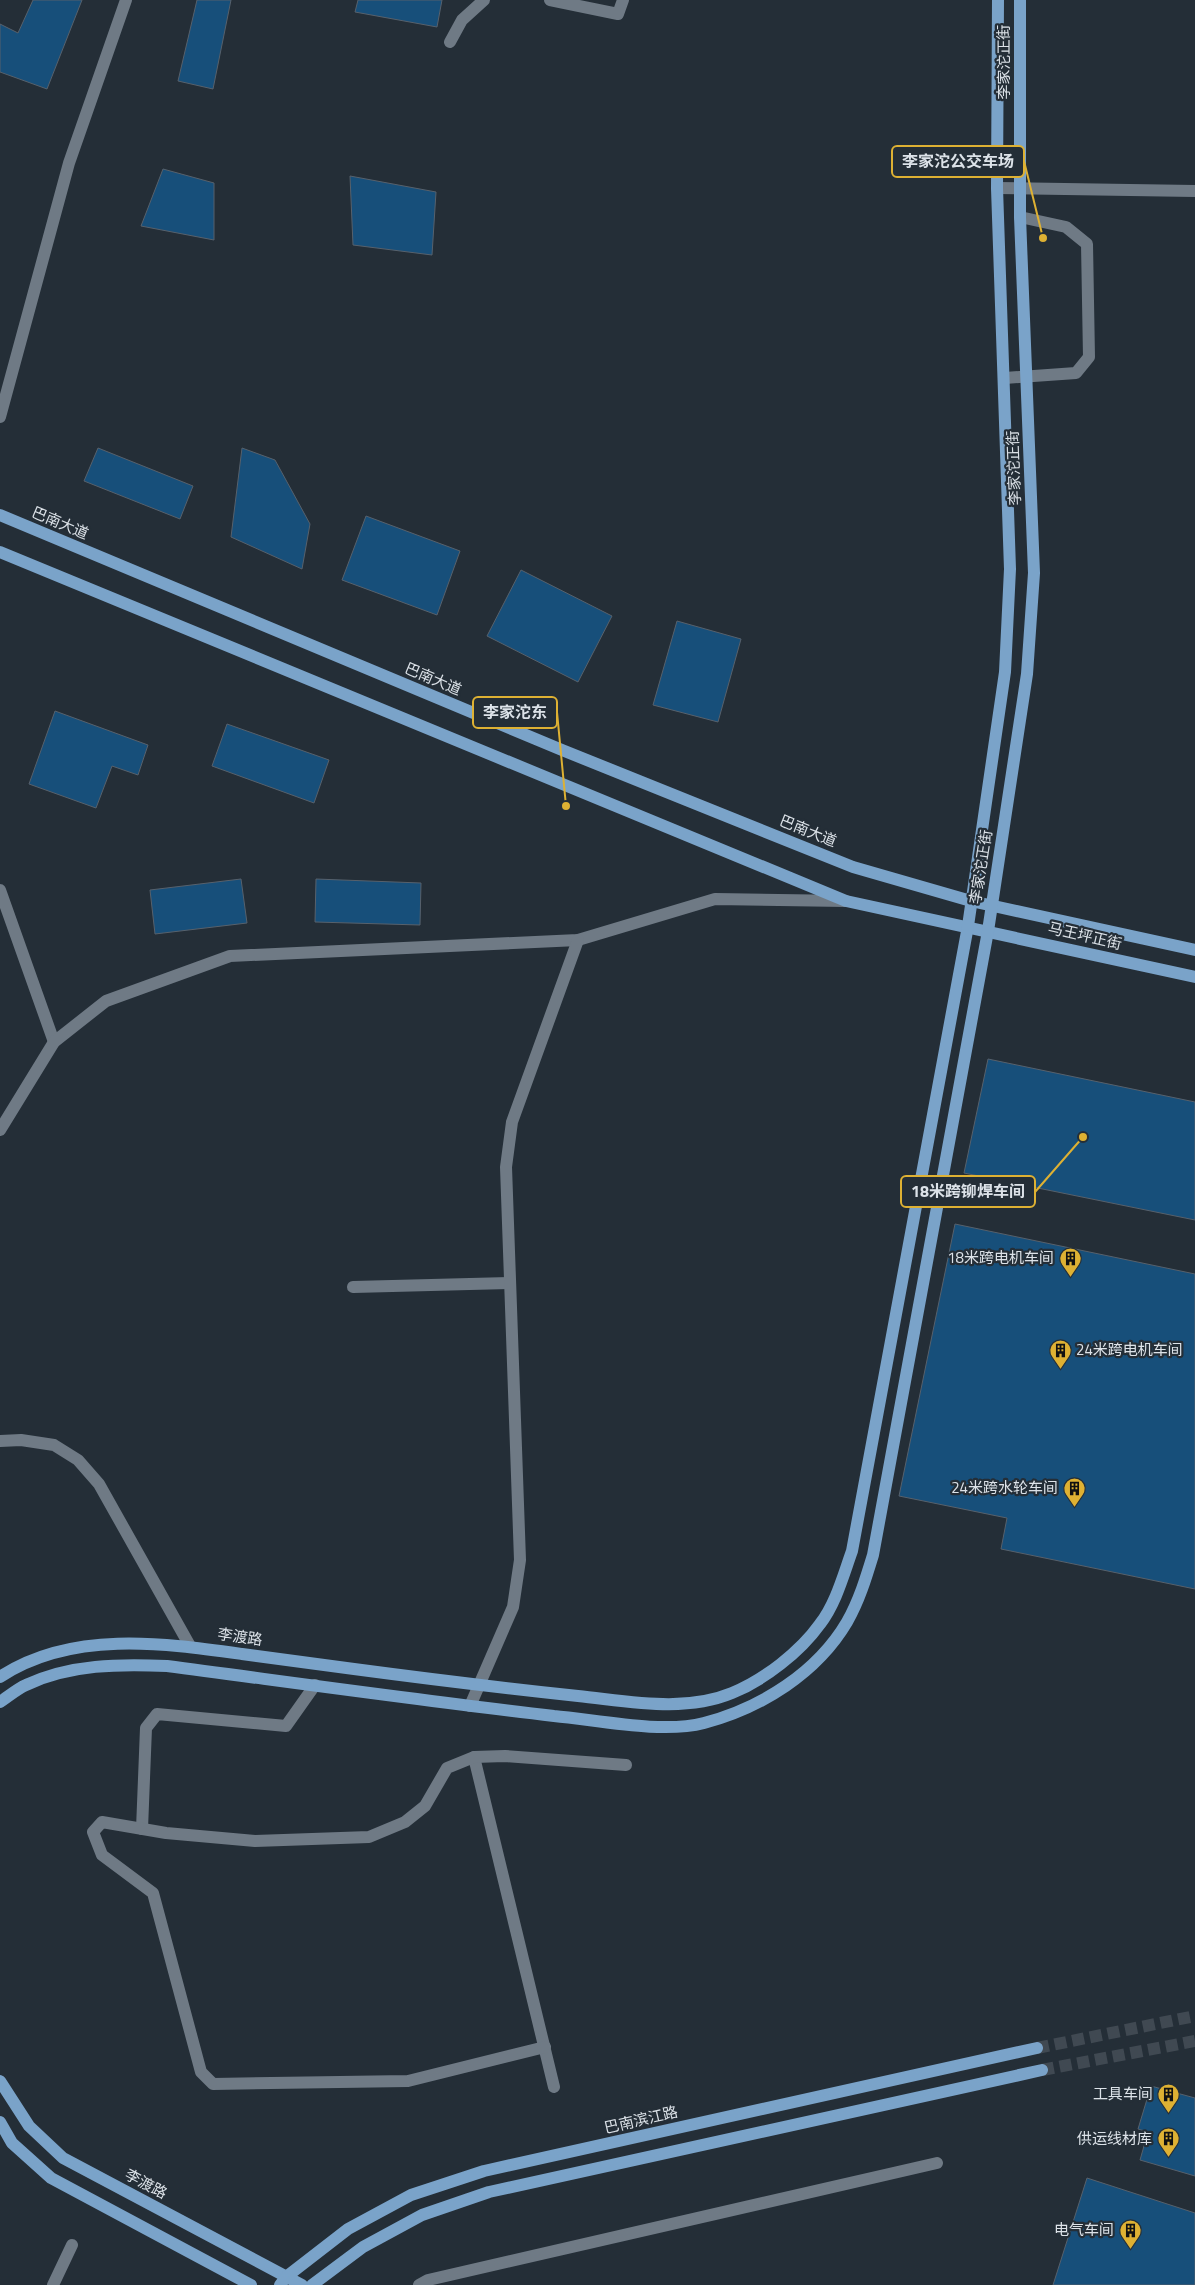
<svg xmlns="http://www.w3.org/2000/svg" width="1195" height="2285" font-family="'Titillium Web','Noto Sans SC',sans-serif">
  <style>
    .building { fill: #174f7a; stroke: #57616c }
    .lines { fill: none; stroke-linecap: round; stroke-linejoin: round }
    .major-tunnel { stroke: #404952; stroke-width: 12; stroke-dasharray: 12 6; stroke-linecap: butt }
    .minor { stroke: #6f7a85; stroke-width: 12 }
    .major { stroke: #7aa3c9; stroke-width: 12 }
    .labels { text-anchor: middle; stroke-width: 4.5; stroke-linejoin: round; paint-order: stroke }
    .street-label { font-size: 15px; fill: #dce2e8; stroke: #242e37 }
    .poi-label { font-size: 15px; fill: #dce2e8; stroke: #242e37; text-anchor: end }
    .leader { fill: none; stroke: #deb133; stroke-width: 2 }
    .callout-dot { fill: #deb133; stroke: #242e37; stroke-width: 2 }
    .callout { fill: #242e37; stroke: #deb133; stroke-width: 2 }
    .callout-label { font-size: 16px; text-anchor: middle; font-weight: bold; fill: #dce2e8 }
  </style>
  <rect width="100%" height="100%" fill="#242e37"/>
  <!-- building -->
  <g class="building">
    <polygon points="33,0 82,0 47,89 0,72 0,24 18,33"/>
    <polygon points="197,0 231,0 213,89 178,81"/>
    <polygon points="358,0 442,0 437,27 355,12"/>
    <polygon points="163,169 214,183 214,240 141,226"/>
    <polygon points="350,176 436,192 432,255 353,245"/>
    <polygon points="98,448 193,486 180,519 84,481"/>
    <polygon points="242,448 275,460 310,524 302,569 231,537"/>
    <polygon points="366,516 460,551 437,615 342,580"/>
    <polygon points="521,570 612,616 578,682 487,636"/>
    <polygon points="677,621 741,639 718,722 653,705"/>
    <polygon points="55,711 148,745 138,775 112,766 96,808 29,784"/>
    <polygon points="227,724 329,760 314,803 212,766"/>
    <polygon points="241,879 247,923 155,934 150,890"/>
    <polygon points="316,879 421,883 420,925 315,922"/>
    <polygon points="988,1059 1195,1102 1195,1220 964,1173"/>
    <polygon points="955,1224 1195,1274 1195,1589 1001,1549 1007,1518 899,1496"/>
    <polygon points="1151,2086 1195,2098 1195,2176 1140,2160 1148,2132 1138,2129"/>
    <polygon points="1087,2178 1195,2213 1195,2285 1053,2285"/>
  </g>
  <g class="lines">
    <!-- major-tunnel -->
    <g class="major-tunnel">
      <polyline points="1037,2048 1195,2016"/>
      <polyline points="1042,2070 1195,2041"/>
    </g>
    <!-- minor -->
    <g class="minor">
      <polyline points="550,0 618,14 623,0"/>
      <polyline points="450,42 462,20 484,0"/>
      <polyline points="997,188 1195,191"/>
      <polyline points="1005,378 1076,373 1089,357 1087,244 1066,227 1020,217"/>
      <polyline points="0,417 69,163 126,0"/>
      <polyline points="0,890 54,1042"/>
      <polyline points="0,1130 54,1042 106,1001 230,956 578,940 715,899 846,901"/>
      <polyline points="353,1287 509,1283"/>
      <polyline points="0,1441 21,1440 54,1445 78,1460 99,1484 190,1646"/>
      <polyline points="470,1706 513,1607 520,1560 506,1167 512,1122 578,940"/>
      <polyline points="474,1757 554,2087"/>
      <polyline points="142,1829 146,1728 157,1714 286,1726 315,1685"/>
      <polyline points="545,2047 408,2081 213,2084 201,2072 153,1893 102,1855 93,1832 102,1822 166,1833 255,1841 369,1837 405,1822 425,1806 447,1768 474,1757 505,1756 626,1765"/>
      <polyline points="53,2285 72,2245"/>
      <polyline points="419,2285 428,2280 937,2163"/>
    </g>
    <!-- major -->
    <g class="major">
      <polyline points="0,515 562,750 853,867 971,901 1195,950"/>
      <polyline points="0,552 846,901 1195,977"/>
      <path d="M0 1677C71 1630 163 1643 242 1654 280 1659 317 1664 354 1669 429 1679 503 1688 578 1696 628 1701 684 1713 732 1693 764 1680 800 1652 820 1624 836 1603 843 1576 852 1551L968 926 1005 672 1010 569 997 188 998 0"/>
      <path d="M0 1702C9 1696 17 1689 26 1685 70 1664 120 1664 167 1666 296 1683 425 1701 554 1716 598 1720 662 1734 704 1723 761 1708 817 1673 847 1622 859 1601 866 1578 873 1555L988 931 1027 674 1034 573 1020 217V0"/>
      <polyline points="0,2081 29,2126 63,2158 302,2285"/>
      <polyline points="0,2122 12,2143 51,2178 251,2285"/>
      <polyline points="280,2285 286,2277 348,2229 411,2195 484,2171 1037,2048"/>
      <polyline points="312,2285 363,2247 422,2215 489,2192 1042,2070"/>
    </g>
  </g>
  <!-- icons -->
  <defs>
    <symbol id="building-pin" viewBox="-11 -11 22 30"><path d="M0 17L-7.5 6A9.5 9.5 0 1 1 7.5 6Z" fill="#deb133" stroke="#242e37"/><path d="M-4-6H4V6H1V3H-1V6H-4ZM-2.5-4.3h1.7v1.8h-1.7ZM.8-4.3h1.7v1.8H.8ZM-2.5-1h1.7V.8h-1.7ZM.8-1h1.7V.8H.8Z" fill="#111"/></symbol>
  </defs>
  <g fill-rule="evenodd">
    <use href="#building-pin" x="1058" y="1246" width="25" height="34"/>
    <use href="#building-pin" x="1048" y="1338" width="25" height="34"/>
    <use href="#building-pin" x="1062" y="1476" width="25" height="34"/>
    <use href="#building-pin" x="1156" y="2082" width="25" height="34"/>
    <use href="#building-pin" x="1156" y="2126" width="25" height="34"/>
    <use href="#building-pin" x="1118" y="2218" width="25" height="34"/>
  </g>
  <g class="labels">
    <!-- street labels -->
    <g class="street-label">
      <text transform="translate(1004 62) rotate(-90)" y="5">李家沱正街</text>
      <text transform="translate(1014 468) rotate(-92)" y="5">李家沱正街</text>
      <text transform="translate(60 523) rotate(23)" y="5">巴南大道</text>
      <text transform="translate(433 679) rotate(23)" y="5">巴南大道</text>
      <text transform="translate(808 831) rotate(22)" y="5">巴南大道</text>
      <text transform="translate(981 867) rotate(-81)" y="5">李家沱正街</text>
      <text transform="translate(1085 936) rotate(13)" y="5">马王坪正街</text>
      <text transform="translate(240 1637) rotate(8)" y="5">李渡路</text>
      <text transform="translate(641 2120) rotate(-13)" y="5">巴南滨江路</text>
      <text transform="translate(146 2184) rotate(28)" y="5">李渡路</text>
    </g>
    <!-- poi labels -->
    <g class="poi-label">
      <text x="1054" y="1263">18米跨电机车间</text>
      <text x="1076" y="1355" text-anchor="start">24米跨电机车间</text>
      <text x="1058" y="1493">24米跨水轮车间</text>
      <text x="1153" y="2099">工具车间</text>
      <text x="1152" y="2144">供运线材库</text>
      <text x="1114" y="2235">电气车间</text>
    </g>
  </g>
  <!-- callouts -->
  <path class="leader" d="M1043 238L1024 161M566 806L557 712M1083 1137L1035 1192"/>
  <g class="callout-dot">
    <circle cx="1043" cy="238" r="5"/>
    <circle cx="566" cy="806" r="5"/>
    <circle cx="1083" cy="1137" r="5"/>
  </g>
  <g class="callout">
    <rect x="892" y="146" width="132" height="31" rx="5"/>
    <rect x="473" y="697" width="84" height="31" rx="5"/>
    <rect x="901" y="1176" width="134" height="31" rx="5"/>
  </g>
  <g class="callout-label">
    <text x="958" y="167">李家沱公交车场</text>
    <text x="515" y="718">李家沱东</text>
    <text x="968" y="1197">18米跨铆焊车间</text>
  </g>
</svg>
